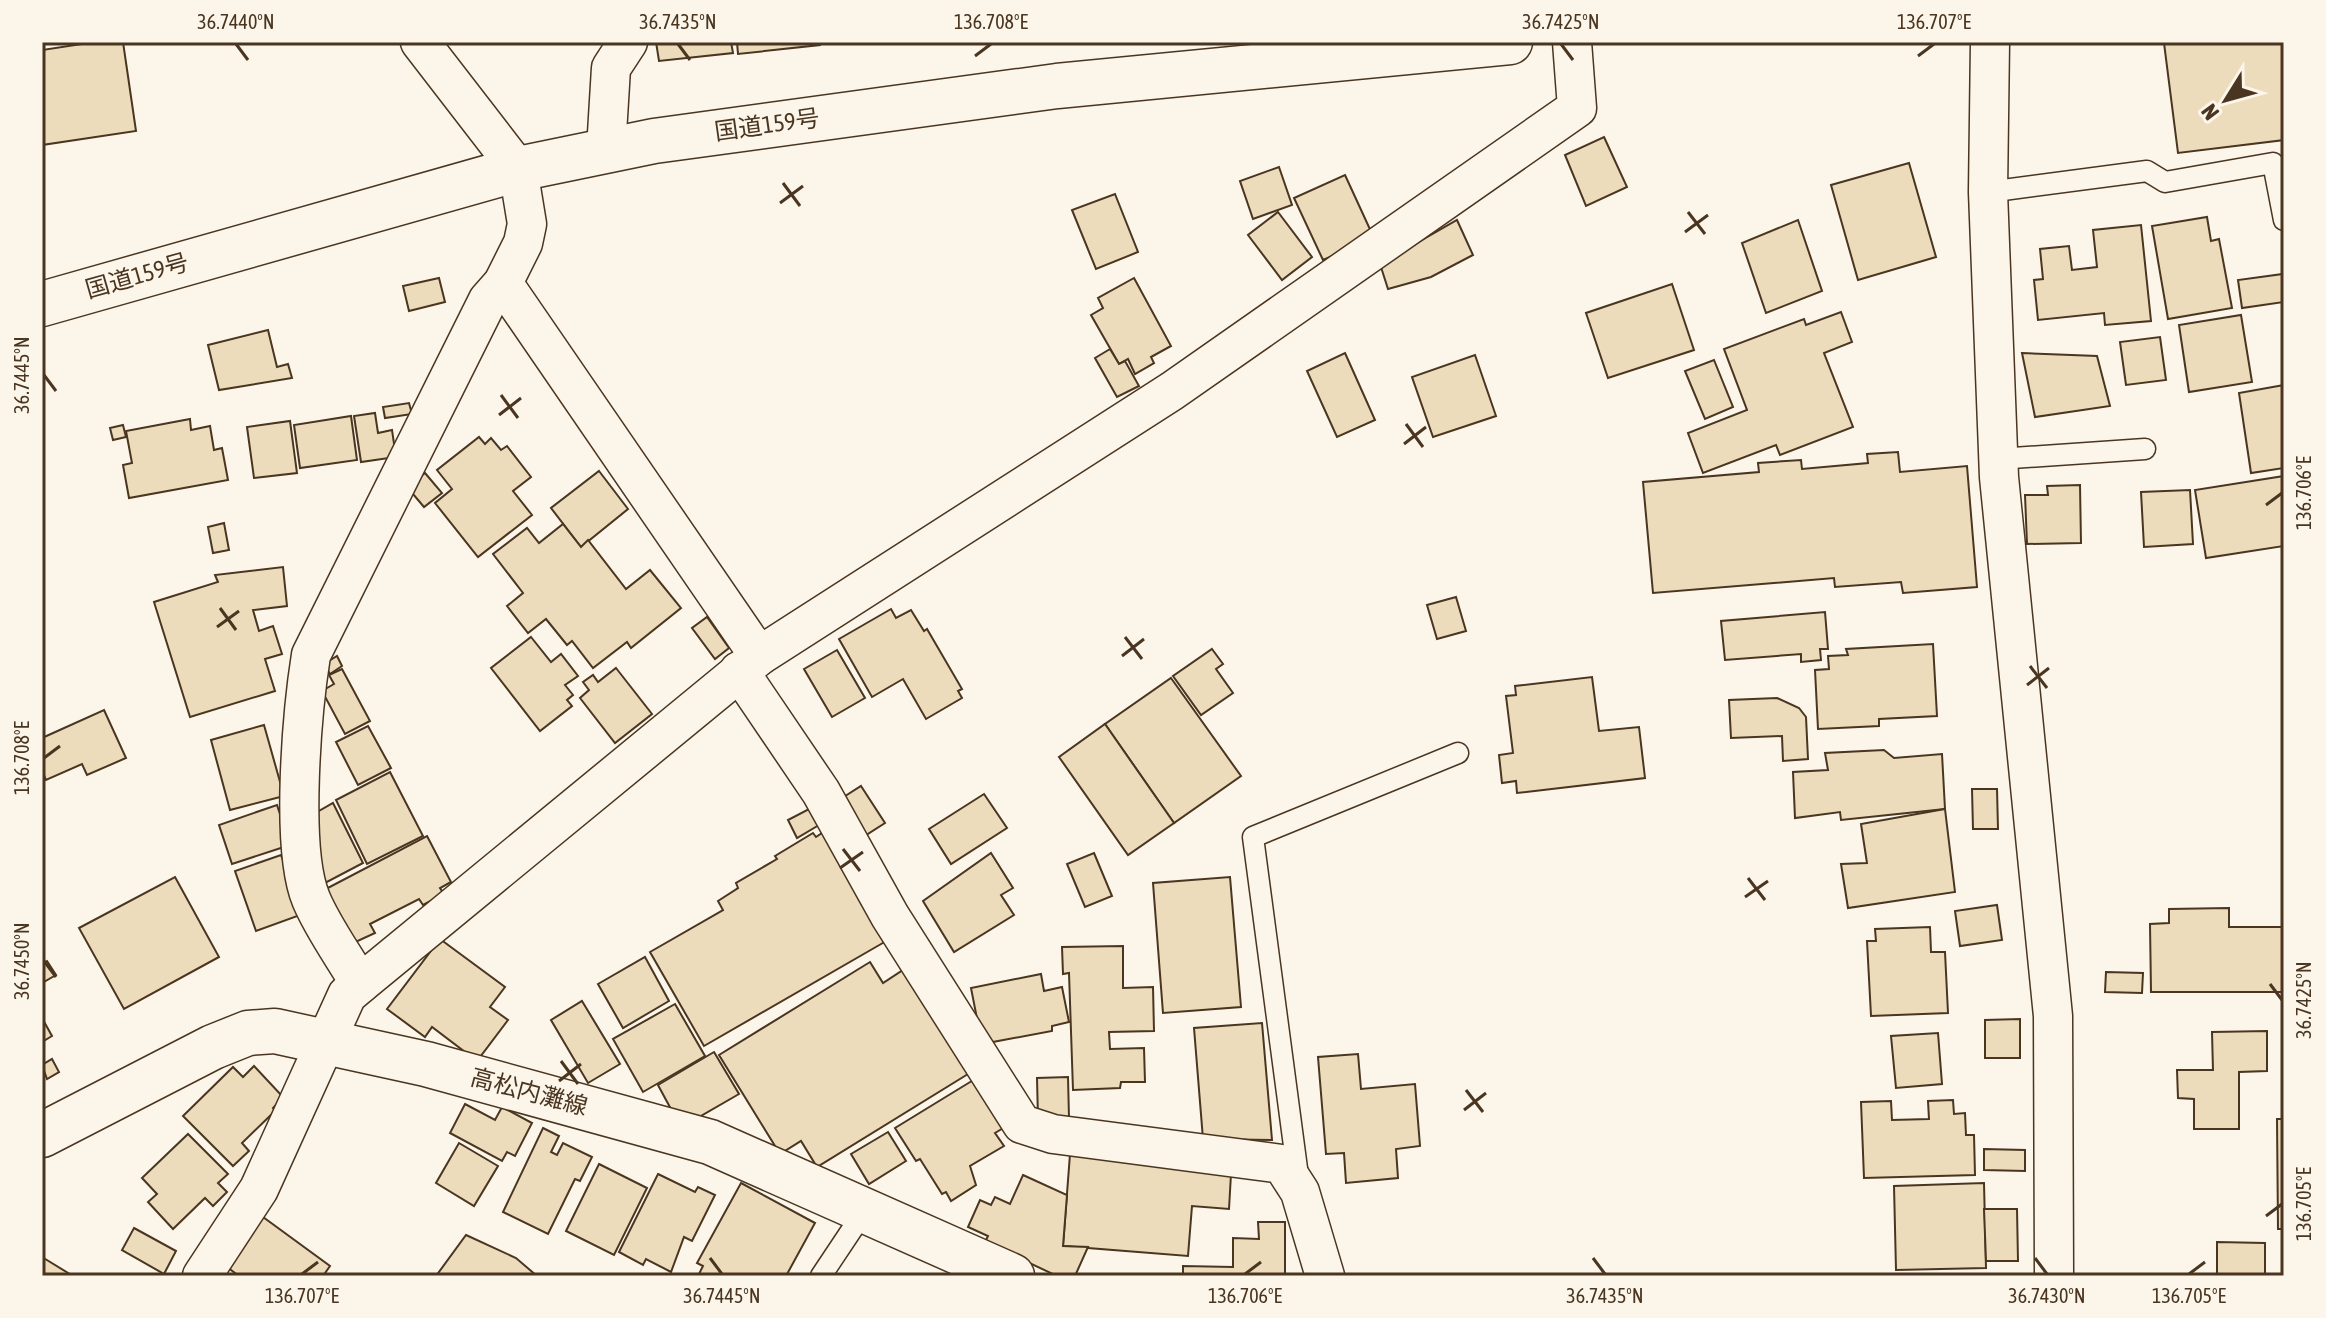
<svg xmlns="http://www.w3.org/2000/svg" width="2326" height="1318" font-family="'Asap Condensed','Noto Sans JP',sans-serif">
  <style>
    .building { fill: #ecdcbc; stroke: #4a3520; stroke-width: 2 }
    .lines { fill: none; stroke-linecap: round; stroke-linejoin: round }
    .lane-casing { stroke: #4a3520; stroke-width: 23 }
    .street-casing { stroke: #4a3520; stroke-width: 41 }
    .secondary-casing { stroke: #4a3520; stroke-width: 47 }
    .highway-casing { stroke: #4a3520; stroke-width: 47 }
    .lane { stroke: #fbf6e9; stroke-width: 20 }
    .street { stroke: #fbf6e9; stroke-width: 38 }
    .secondary { stroke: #fbf6e9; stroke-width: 44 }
    .highway { stroke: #fbf6e9; stroke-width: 44 }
    .ticks { fill: none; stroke: #4a3520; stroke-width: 3 }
    .labels { text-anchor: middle; stroke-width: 6; stroke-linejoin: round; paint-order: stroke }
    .street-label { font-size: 24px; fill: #4a3520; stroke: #fbf6e9 }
    .neatline { fill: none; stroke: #4a3520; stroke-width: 3 }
    .ticks-label { font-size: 20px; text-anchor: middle; fill: #4a3520 }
  </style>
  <rect width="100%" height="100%" fill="#fbf6e9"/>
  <!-- building -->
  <g class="building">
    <polygon points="95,42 123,42 136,131 42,145 42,50"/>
    <polygon points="656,42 731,42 733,53 659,61"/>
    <polygon points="737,42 820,42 820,45 738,54"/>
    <polygon points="2284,42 2284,140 2178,153 2164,43"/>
    <polygon points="1604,137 1627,187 1586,206 1565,155"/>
    <polygon points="1909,163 1936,257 1858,280 1831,185"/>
    <polygon points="1279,167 1292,205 1253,219 1240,181"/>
    <polygon points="1345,175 1374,238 1323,260 1294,198"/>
    <polygon points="1115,194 1138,252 1096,269 1072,210"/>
    <polygon points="1278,212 1312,257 1282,280 1248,235"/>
    <polygon points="2207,217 2211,241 2219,239 2232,308 2168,319 2152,226"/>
    <polygon points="1457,220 1473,255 1431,277 1388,289 1380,264"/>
    <polygon points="1798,220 1822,291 1766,313 1742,243"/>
    <polygon points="2141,225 2151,321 2105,325 2104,313 2038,320 2034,280 2043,279 2040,249 2069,246 2072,270 2097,267 2093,230"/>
    <polygon points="2283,274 2284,302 2242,308 2238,280"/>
    <polygon points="439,278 445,302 409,311 403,286"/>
    <polygon points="1134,278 1171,346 1151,357 1154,363 1135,374 1128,359 1119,364 1091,315 1103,308 1098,298"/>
    <polygon points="1672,284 1694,350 1608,378 1586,313"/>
    <polygon points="1841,312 1852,342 1824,353 1853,427 1780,455 1776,445 1703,473 1688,433 1747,410 1724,349 1804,319 1806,325"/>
    <polygon points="2241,315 2252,382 2189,392 2179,325"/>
    <polygon points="268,330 277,367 288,364 292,378 219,390 208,345"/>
    <polygon points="2160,337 2166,380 2126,385 2120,342"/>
    <polygon points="1110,349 1119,364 1125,361 1139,386 1117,397 1095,358"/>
    <polygon points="1345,353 1375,420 1337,437 1307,371"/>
    <polygon points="2022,353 2097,356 2110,406 2035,417"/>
    <polygon points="1475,355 1496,416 1433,437 1412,377"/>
    <polygon points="1714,360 1733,407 1705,419 1685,371"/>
    <polygon points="2284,385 2284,468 2251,473 2239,393"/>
    <polygon points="409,403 412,414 385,418 383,407"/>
    <polygon points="375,413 378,433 392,430 396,457 361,462 354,416"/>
    <polygon points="351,416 357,460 300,468 294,425"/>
    <polygon points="190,419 191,430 210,426 214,450 222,448 228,480 129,498 123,465 132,463 126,431"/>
    <polygon points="290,421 297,473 254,478 247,427"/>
    <polygon points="123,425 126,437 113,440 110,428"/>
    <polygon points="479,437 485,444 491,438 501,450 507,446 531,477 513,491 532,515 478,557 435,503 452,489 437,470"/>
    <polygon points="1898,452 1900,472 1967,466 1977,587 1903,593 1901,582 1835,587 1834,578 1653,593 1643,482 1759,472 1758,463 1801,460 1802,469 1868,463 1867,454"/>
    <polygon points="599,471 628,509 581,547 551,508"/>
    <polygon points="425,473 442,493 424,507 407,487"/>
    <polygon points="2284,476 2284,546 2206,558 2195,490"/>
    <polygon points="2080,485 2081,543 2027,544 2025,495 2048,495 2047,486"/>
    <polygon points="2190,490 2193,544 2144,547 2141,492"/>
    <polygon points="224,523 229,550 213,553 208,527"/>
    <polygon points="563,524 581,547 588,540 626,589 650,570 681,608 631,648 627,642 593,668 572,641 567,645 546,619 528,633 507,606 523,593 493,554 527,528 539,543"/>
    <polygon points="283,567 287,606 253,610 259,631 273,626 282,654 265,659 275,691 190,717 154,602 218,582 215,575"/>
    <polygon points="1456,597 1466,631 1437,639 1427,605"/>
    <polygon points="891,609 896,618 911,610 924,631 927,629 962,689 958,691 962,698 926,719 903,679 872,697 839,639"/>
    <polygon points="1825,612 1828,649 1820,649 1821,660 1801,662 1801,654 1725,660 1721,621"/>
    <polygon points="707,617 729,648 715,659 692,628"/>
    <polygon points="531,637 551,662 561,654 578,676 565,685 573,695 567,700 572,706 540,731 491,668"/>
    <polygon points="1933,644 1937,716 1879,719 1879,726 1818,729 1815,670 1829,669 1828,656 1848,655 1846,649"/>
    <polygon points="1212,649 1223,664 1216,669 1233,693 1201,715 1173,676"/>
    <polygon points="837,650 865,698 832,717 804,669"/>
    <polygon points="337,656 342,666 330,674 324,664"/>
    <polygon points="616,668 652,714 615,743 580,698 589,690 583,682 593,675 598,682"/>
    <polygon points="342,669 370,721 345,734 322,691 334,684 329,675"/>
    <polygon points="1592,677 1599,731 1639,727 1645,778 1517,793 1516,781 1502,783 1499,755 1513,753 1506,696 1516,695 1515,686"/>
    <polygon points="1171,678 1241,776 1174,823 1105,724"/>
    <polygon points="1777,698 1799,708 1806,717 1808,759 1783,761 1782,736 1731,738 1729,700"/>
    <polygon points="104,710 126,758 87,775 82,764 46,780 42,770 42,738"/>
    <polygon points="1105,724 1174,823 1128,855 1059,757"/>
    <polygon points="264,725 284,796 230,810 211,740"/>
    <polygon points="368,726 391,768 358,785 336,742"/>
    <polygon points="1884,750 1894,758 1942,754 1945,809 1841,820 1840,812 1795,818 1793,772 1828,770 1825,753"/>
    <polygon points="390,772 423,836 367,864 336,800"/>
    <polygon points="861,786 885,823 863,837 839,800"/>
    <polygon points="1972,789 1997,789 1998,829 1973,829"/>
    <polygon points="984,794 1007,828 951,864 929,829"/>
    <polygon points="333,803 363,863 325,883 312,815"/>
    <polygon points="277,805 290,845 232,864 219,825"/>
    <polygon points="809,809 819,825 797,838 788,820"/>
    <polygon points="1945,809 1955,892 1848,908 1841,864 1867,863 1861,824"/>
    <polygon points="825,831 888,940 704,1046 650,952 723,910 718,901 738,888 736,883 777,859 775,856 813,833 816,837"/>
    <polygon points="427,836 451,882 440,888 444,894 423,905 419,899 370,924 375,933 349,945 322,891"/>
    <polygon points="991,853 1013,888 1001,895 1014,915 954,952 923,901"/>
    <polygon points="1094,853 1112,896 1085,907 1067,864"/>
    <polygon points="281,855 303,914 256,931 235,871"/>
    <polygon points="175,877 219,957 124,1009 79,928"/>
    <polygon points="1230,877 1241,1007 1163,1013 1153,883"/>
    <polygon points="1997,905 2002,940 1960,946 1955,911"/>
    <polygon points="2229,908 2229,927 2284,927 2284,992 2151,992 2150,924 2169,923 2169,909"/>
    <polygon points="1930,927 1931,952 1945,952 1948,1013 1871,1016 1867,941 1876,941 1875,929"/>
    <polygon points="440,939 505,987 490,1007 508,1020 477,1061 432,1027 425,1037 387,1009"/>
    <polygon points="1123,946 1123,988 1153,987 1154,1031 1109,1032 1110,1049 1144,1048 1145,1082 1121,1082 1120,1088 1073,1090 1069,973 1063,974 1062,947"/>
    <polygon points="645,957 669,1001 623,1028 598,984"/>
    <polygon points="47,961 56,975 42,983 42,964"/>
    <polygon points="870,962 883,983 903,970 968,1074 817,1167 801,1141 780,1154 719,1055"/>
    <polygon points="2106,972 2143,973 2142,993 2105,992"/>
    <polygon points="1041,974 1044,991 1062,987 1069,1022 1052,1026 1052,1031 982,1044 971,988"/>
    <polygon points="582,1001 620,1064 588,1083 551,1020"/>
    <polygon points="675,1004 705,1056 643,1092 613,1039"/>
    <polygon points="42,1018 52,1036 42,1042"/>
    <polygon points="2020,1019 2020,1058 1985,1058 1985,1020"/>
    <polygon points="1262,1023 1272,1140 1203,1139 1194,1028"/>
    <polygon points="2267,1031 2267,1071 2239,1072 2239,1129 2194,1129 2194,1099 2178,1098 2177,1070 2213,1070 2212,1032"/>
    <polygon points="1938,1033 1942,1084 1896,1088 1891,1036"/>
    <polygon points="714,1052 739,1094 692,1121 672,1111 658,1085"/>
    <polygon points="1358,1054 1361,1089 1415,1084 1420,1146 1396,1149 1398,1178 1346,1183 1344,1153 1326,1154 1318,1057"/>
    <polygon points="52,1059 59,1072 47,1079 42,1065"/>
    <polygon points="254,1066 283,1097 273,1108 275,1111 242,1143 249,1151 233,1166 183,1116 233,1067 243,1077"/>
    <polygon points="1068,1077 1069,1118 1038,1119 1037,1078"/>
    <polygon points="975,1079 1005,1127 995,1133 1004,1146 970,1166 976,1185 951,1201 946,1192 942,1194 920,1159 916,1161 895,1128"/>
    <polygon points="1953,1100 1954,1114 1965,1113 1966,1135 1974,1135 1975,1175 1864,1178 1861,1102 1891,1101 1892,1120 1929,1119 1928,1101"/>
    <polygon points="465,1104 495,1120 502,1107 532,1123 515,1156 507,1152 502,1161 450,1133"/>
    <polygon points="2277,1119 2284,1119 2284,1229 2278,1229"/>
    <polygon points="543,1128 559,1136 551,1152 557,1155 563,1143 592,1157 580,1181 575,1179 548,1234 503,1212"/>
    <polygon points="888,1132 906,1161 869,1184 851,1154"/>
    <polygon points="188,1134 228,1174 218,1183 227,1192 213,1206 205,1198 173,1229 148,1202 157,1194 142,1178"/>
    <polygon points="459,1143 498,1166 474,1206 436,1183"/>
    <polygon points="1984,1149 2025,1150 2025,1171 1984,1170"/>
    <polygon points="1070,1154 1231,1174 1229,1209 1192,1206 1188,1256 1063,1246"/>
    <polygon points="599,1164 647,1188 614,1255 566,1231"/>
    <polygon points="658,1174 695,1192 698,1187 715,1195 692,1241 684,1237 671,1272 646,1259 643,1265 619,1252"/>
    <polygon points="1023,1175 1067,1195 1063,1246 1088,1247 1075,1276 1057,1276 985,1242 988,1236 968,1227 980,1200 991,1205 995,1197 1010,1204"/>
    <polygon points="741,1183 815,1223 786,1276 698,1276 703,1266 697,1263"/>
    <polygon points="1984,1183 1986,1268 1896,1270 1894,1186"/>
    <polygon points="1984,1209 2017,1209 2018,1261 1986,1261"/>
    <polygon points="263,1217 330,1266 323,1276 239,1276 227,1267"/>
    <polygon points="1258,1222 1285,1222 1285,1276 1183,1276 1183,1266 1233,1267 1233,1238 1259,1239"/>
    <polygon points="134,1228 176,1251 164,1274 122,1250"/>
    <polygon points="466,1235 516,1258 537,1276 436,1276"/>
    <polygon points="2217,1242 2265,1243 2265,1276 2217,1276"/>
    <polygon points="42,1257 73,1276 42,1276"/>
  </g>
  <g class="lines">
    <defs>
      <g id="lane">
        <polyline points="1988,192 2147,171 2165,182 2273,163 2284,220"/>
        <polyline points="1998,459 2145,449"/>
        <polyline points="1298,1176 1253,837 1458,753"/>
        <polyline points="821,1276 865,1210"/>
      </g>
      <g id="street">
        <polyline points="1990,42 1988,192 1999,477 2053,1016 2054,1276"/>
        <polyline points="606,150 611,68 628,42"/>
        <polyline points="503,283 759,656"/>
        <polyline points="739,671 821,792 890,916 1022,1124 1053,1134 1282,1164 1300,1192 1325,1276"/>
        <path d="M360 984C344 956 323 928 311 899 290 848 302 712 311 655L488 300 503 283 523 243 527 224 518 169 420 42"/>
        <polyline points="202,1276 259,1189 347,995 360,984 759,656 1172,391 1577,108 1572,42"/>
      </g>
      <polyline id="secondary" points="42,1135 213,1047 248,1033 275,1031 426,1064 710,1142 1012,1276"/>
      <polyline id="highway" points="42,304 518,169 654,141 1057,86 1510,42"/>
    </defs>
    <!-- lane casing -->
    <use href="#lane" class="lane-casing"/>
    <!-- street casing -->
    <use href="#street" class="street-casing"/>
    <!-- secondary casing -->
    <use href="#secondary" class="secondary-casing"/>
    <!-- highway casing -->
    <use href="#highway" class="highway-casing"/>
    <!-- lane -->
    <use href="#lane" class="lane"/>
    <!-- street -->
    <use href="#street" class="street"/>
    <!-- secondary -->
    <use href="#secondary" class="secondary"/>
    <!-- highway -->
    <use href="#highway" class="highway"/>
  </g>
  <!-- ticks -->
  <path class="ticks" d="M236 44 248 60M678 44 690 60M1561 44 1573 60M975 56 991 44M1918 56 1934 44M783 183 800 206M780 203 803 186M1688 212 1705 234M1685 232 1708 215M44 375 56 391M501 395 518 418M499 415 521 398M1406 424 1423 447M1404 444 1426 427M2266 505 2282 493M220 608 236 630M217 627 239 611M1125 637 1142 659M1122 656 1144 639M2030 666 2047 688M2027 685 2049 668M44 758 60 746M843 849 860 871M840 868 863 852M1748 878 1765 900M1745 897 1768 881M44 961 56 977M2270 984 2282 1000M561 1061 578 1084M559 1081 581 1064M1466 1090 1483 1112M1464 1110 1486 1093M2266 1216 2282 1204M710 1258 722 1274M1593 1258 1605 1274M2035 1258 2047 1274M302 1274 318 1262M1245 1274 1261 1262M2189 1274 2205 1262"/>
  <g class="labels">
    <!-- street labels -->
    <g class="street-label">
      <text transform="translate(767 125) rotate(-8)" y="8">国道159号</text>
      <text transform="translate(137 276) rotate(-16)" y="8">国道159号</text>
      <text transform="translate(529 1092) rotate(15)" y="8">高松内灘線</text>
    </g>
  </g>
  <!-- border -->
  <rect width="2326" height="1318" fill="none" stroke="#fbf6e9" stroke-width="88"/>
  <!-- north arrow -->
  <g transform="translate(2226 100) rotate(233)" stroke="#fbf6e9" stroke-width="6" paint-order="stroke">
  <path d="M0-6L14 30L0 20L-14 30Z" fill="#4a3520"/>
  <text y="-12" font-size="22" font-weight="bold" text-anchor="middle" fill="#4a3520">N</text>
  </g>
  <rect x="44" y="44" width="2238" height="1230" class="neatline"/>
  <g class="ticks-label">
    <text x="236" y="29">36.7440°N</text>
    <text x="678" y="29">36.7435°N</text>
    <text x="991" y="29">136.708°E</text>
    <text x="1561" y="29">36.7425°N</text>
    <text x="1934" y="29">136.707°E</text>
    <text transform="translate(22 375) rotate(-90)" y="7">36.7445°N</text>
    <text transform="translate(2304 493) rotate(-90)" y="7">136.706°E</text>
    <text transform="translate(22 758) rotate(-90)" y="7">136.708°E</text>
    <text transform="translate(22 961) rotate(-90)" y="7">36.7450°N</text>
    <text transform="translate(2304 1000) rotate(-90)" y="7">36.7425°N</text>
    <text transform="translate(2304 1204) rotate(-90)" y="7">136.705°E</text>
    <text x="302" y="1303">136.707°E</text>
    <text x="722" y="1303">36.7445°N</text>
    <text x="1245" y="1303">136.706°E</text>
    <text x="1605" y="1303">36.7435°N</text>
    <text x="2047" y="1303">36.7430°N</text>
    <text x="2189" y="1303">136.705°E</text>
  </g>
</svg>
